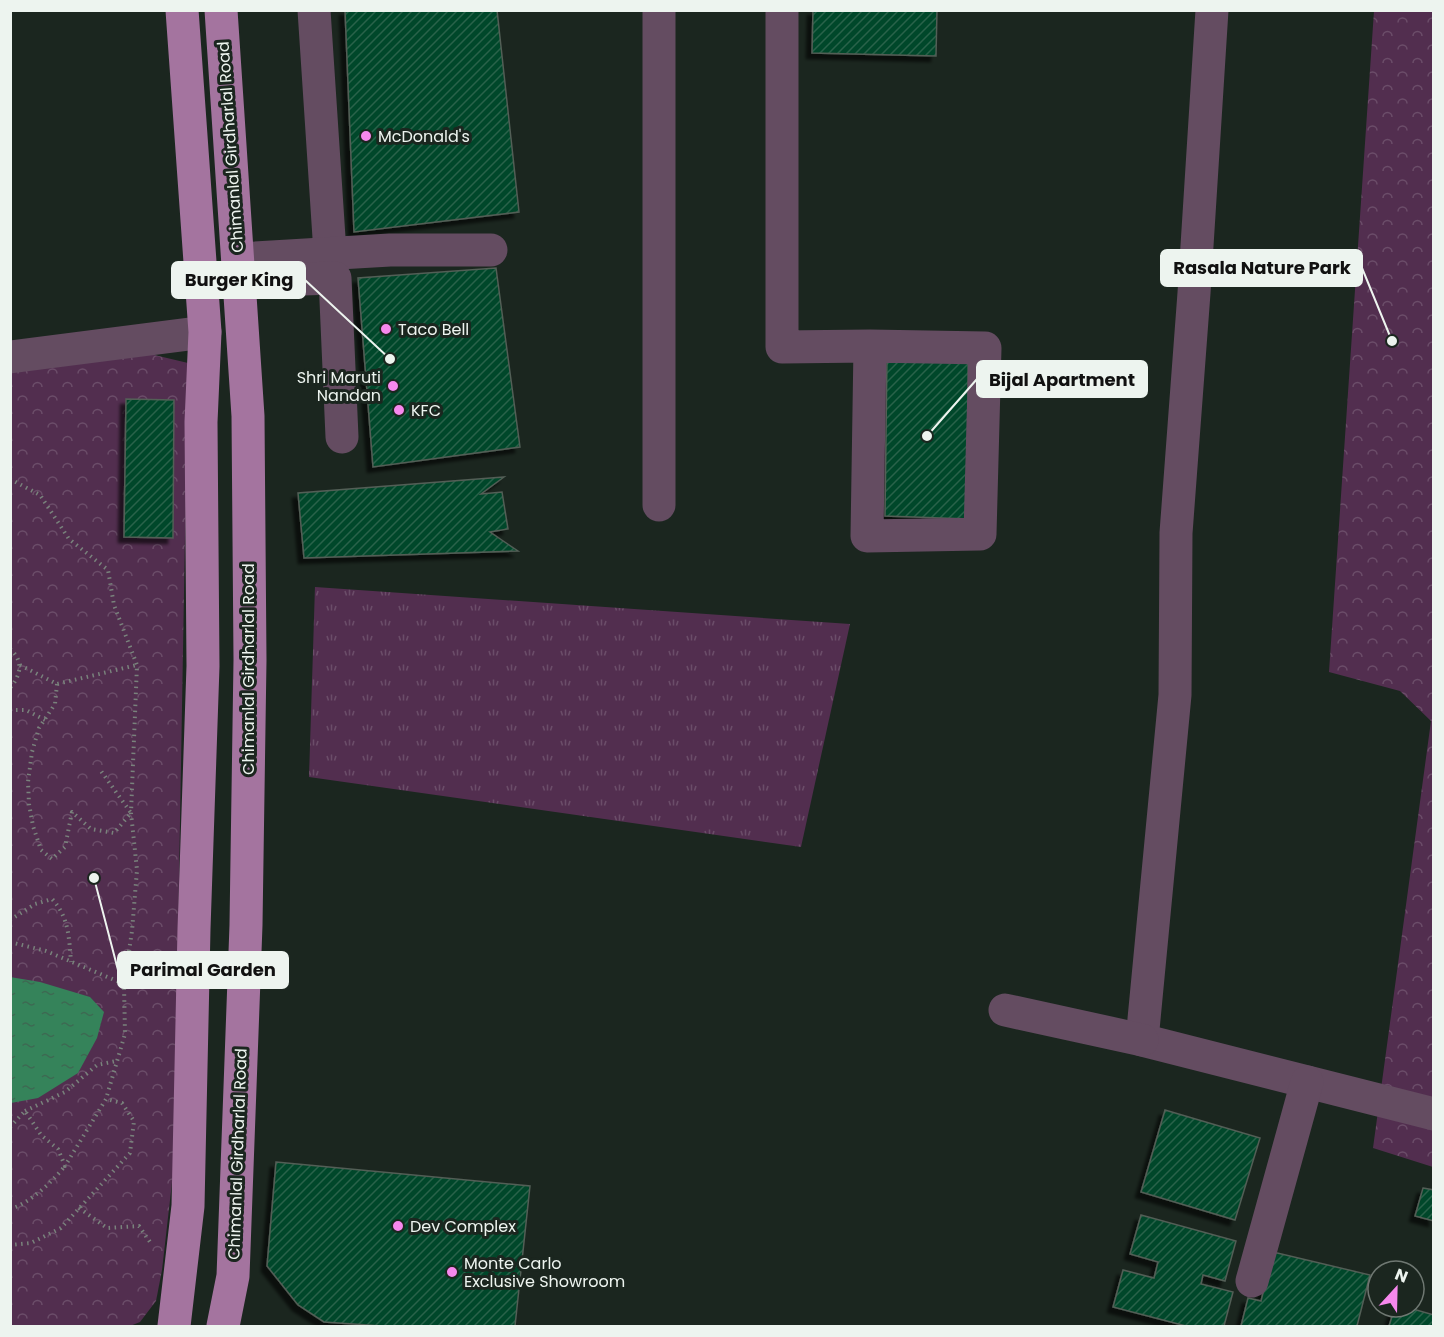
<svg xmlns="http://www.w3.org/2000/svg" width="1444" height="1337" font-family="Poppins,sans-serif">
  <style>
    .grass { fill: url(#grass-tufts) }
    .park { fill: url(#park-crowns) }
    .water { fill: url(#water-ripples) }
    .building { fill: url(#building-hatch); stroke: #525e56; stroke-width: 1.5; filter: url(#shadow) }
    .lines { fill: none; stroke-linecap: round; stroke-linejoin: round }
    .path { stroke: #79827c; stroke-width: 4; stroke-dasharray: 1.5 4.5; stroke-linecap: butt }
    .minor { stroke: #644c61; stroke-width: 33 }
    .major { stroke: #a4749f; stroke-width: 33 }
    .poi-dot { fill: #f688ed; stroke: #1b261f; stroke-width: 2 }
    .labels { text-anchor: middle; stroke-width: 6; stroke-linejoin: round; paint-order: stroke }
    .poi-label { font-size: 16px; fill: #edf4ef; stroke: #1b261f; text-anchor: start }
    .street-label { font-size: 16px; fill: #edf4ef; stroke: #1b261f }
    .leader { fill: none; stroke: #edf4ef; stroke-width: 2 }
    .callout-dot { fill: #edf4ef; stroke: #1b261f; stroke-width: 2 }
    .callout { fill: #edf4ef; stroke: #edf4ef; stroke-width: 2 }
    .callout-label { font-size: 18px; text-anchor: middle; font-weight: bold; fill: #111 }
  </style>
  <defs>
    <pattern id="grass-tufts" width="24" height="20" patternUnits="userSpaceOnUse" patternTransform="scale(1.5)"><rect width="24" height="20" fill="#522e4f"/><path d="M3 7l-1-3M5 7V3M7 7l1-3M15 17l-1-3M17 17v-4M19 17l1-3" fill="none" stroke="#6b4d69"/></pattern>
    <pattern id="park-crowns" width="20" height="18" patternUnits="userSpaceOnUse" patternTransform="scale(1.5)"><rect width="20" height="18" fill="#522e4f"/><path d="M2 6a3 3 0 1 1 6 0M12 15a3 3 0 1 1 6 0" fill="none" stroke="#6b4d69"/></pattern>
    <pattern id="water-ripples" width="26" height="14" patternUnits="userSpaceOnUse" patternTransform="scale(1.5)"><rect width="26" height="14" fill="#35835a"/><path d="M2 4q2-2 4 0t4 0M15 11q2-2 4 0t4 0" fill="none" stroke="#3d6952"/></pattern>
    <pattern id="building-hatch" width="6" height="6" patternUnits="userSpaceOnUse" patternTransform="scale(1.5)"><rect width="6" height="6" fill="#04472a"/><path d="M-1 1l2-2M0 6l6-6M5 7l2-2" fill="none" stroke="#296249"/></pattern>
    <filter id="shadow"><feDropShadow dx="-5.5" dy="5.5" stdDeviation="1.5" flood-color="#0009"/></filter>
  </defs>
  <rect width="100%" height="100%" fill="#1b261f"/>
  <!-- grass -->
  <polygon class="grass" points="315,587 850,624 801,847 309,777"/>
  <!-- park -->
  <g class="park">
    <polygon points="1374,11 1433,11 1433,1167 1373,1148 1431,721 1400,691 1329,672"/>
    <polygon points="146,353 188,363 174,1165 162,1270 156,1301 140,1322 130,1326 11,1326 11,365"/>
  </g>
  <!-- water -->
  <polygon class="water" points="10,977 40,982 90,997 104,1012 97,1038 78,1073 38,1098 11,1103"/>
  <!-- building -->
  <g class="building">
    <polygon points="345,10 497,10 519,212 354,232"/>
    <polygon points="813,10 937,10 936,56 812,53"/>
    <polygon points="496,268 520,447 373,467 358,278"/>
    <polygon points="968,353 969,519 885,516 887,355"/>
    <polygon points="126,399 174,400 173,538 124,537"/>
    <polygon points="504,477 481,494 502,492 508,529 490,532 518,551 304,558 298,493"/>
    <polygon points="1165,1110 1260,1138 1235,1220 1141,1192"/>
    <polygon points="276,1162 530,1186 515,1326 382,1326 324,1322 298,1305 267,1266"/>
    <polygon points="1423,1188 1434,1190 1434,1221 1415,1216"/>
    <polygon points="1141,1215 1236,1241 1225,1281 1203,1275 1201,1284 1233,1292 1224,1326 1186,1326 1113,1307 1123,1270 1154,1278 1158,1262 1130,1254"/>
    <polygon points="1273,1252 1370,1275 1357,1326 1241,1326 1248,1298 1261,1301"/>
    <polygon points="1395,1307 1406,1307 1434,1315 1434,1326 1389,1326"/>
  </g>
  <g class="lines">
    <!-- path -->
    <g class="path">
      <polyline points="10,479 40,495 69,539 108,570 114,605 137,665 131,813 137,870 132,931 124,984"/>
      <path d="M10 649C24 661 21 675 10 688"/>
      <polyline points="20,665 57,684 137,665"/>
      <polyline points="57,684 55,704 39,728 32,752 28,782 29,804 33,826 41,850 52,859 65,847 72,812 91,829 114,833 131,813 101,771"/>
      <polyline points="10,710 26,710 45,720"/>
      <path d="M10 920 35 904 52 899C69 917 69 938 71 962"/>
      <polyline points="10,942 46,951 124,984 125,1034 106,1099"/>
      <polyline points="25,1111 65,1092 97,1065 116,1061"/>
      <polyline points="10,1127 25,1111 41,1135 58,1149 65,1166 106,1099 122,1103 134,1121 130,1153 61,1228 31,1243 10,1245"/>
      <polyline points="79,1208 107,1228 139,1226 152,1245"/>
      <path d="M10 1209C29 1204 53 1181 65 1166"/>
    </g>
    <!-- minor -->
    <g class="minor">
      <polyline points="314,10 330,253"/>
      <polyline points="659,10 659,505"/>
      <polyline points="782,10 782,347 870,346 985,348 980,534 867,536 870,346"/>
      <polyline points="1212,10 1194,293 1176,533 1175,695 1142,1040 1434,1114"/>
      <polyline points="238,259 390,250 491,250"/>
      <polyline points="239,281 335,278 342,437"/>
      <polyline points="10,357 205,332"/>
      <polyline points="1005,1010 1142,1040"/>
      <polyline points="1252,1281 1307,1082"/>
    </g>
    <!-- major -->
    <g class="major">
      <polyline points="221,10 248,416 250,660 246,925 233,1276 223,1326"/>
      <polyline points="174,1326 188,1206 194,929 203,666 201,422 205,332 182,10"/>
    </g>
  </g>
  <!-- markers -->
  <g class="poi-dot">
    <circle cx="366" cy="136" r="6"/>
    <circle cx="386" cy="329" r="6"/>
    <circle cx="393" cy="386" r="6"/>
    <circle cx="399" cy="410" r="6"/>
    <circle cx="398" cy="1226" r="6"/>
    <circle cx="452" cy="1272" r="6"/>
  </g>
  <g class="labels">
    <!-- poi labels -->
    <g class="poi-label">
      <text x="378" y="142">McDonald's</text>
      <text x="398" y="335">Taco Bell</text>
      <text x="381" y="383" text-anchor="end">Shri Maruti<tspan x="381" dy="18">Nandan</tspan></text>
      <text x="411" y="416">KFC</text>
      <text x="410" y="1232">Dev Complex</text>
      <text x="464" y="1269">Monte Carlo<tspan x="464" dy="18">Exclusive Showroom</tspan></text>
    </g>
    <!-- street labels -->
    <g class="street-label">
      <text transform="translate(230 147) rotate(-94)" y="6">Chimanlal Girdharlal Road</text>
      <text transform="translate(248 669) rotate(-90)" y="6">Chimanlal Girdharlal Road</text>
      <text transform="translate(237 1154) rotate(-88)" y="6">Chimanlal Girdharlal Road</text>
    </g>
  </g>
  <!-- callouts -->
  <path class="leader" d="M1392 341L1362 268M390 359L305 280M927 436L977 379M94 878L118 970"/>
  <g class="callout-dot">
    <circle cx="1392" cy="341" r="6"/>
    <circle cx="390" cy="359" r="6"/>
    <circle cx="927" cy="436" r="6"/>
    <circle cx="94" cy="878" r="6"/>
  </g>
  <g class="callout">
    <rect x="1161" y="250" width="201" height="36" rx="6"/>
    <rect x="172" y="262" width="133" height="36" rx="6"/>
    <rect x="977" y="361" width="170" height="36" rx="6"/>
    <rect x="118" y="952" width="170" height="36" rx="6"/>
  </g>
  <g class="callout-label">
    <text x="1262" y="274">Rasala Nature Park</text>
    <text x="239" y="286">Burger King</text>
    <text x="1062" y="386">Bijal Apartment</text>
    <text x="203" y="976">Parimal Garden</text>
  </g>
  <!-- border -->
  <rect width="1444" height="1337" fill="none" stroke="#edf4ef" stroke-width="24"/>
  <!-- north arrow -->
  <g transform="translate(1396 1289) rotate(22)"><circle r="28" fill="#1b261f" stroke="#6f7872" stroke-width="1.5"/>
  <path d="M0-4.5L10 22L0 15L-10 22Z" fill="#f688ed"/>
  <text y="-9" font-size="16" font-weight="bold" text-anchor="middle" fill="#edf4ef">N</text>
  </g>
</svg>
